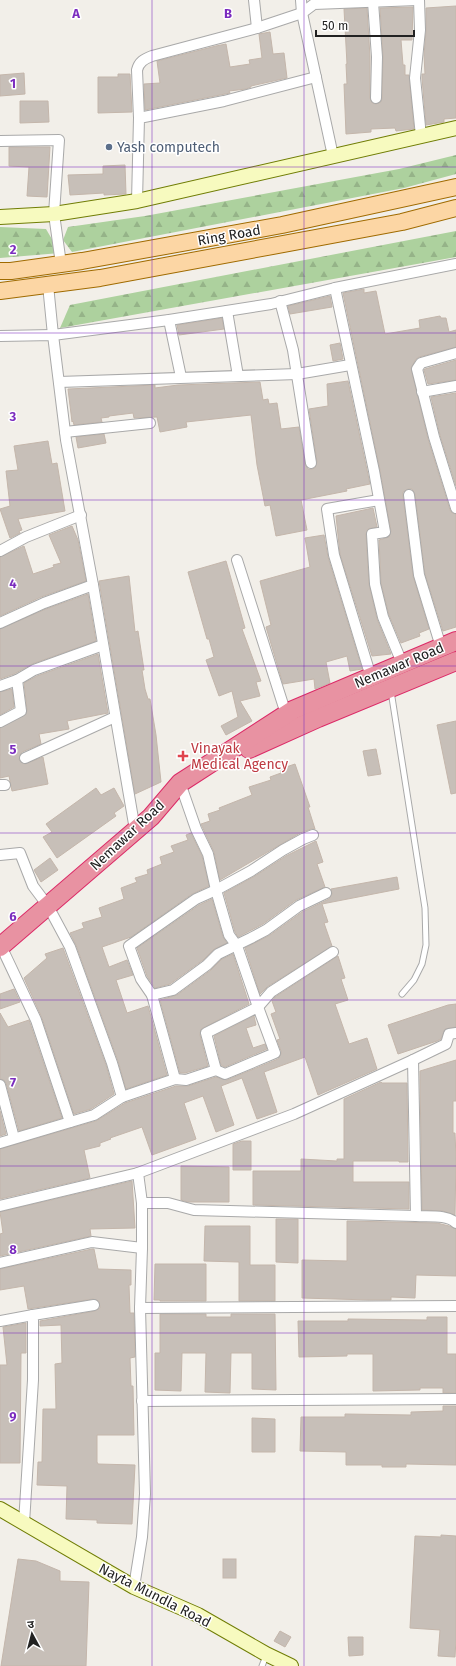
<svg xmlns="http://www.w3.org/2000/svg" width="456" height="1666" font-family="'Fira Sans','Noto Sans Devanagari',sans-serif">
  <style>
    .forest { fill: url(#forest-firs) }
    .building { fill: #c7bfb8; stroke: #c4b6ab }
    .lines { fill: none; stroke-linecap: round; stroke-linejoin: round }
    .lane-casing { stroke: #a9a9a9; stroke-width: 7 }
    .street-casing { stroke: #a9a9a9; stroke-width: 12 }
    .secondary-casing { stroke: #707d05; stroke-width: 16 }
    .primary-casing { stroke: #a06b00; stroke-width: 18 }
    .highway-casing { stroke: #dc2a67; stroke-width: 20 }
    .lane { stroke: #fff; stroke-width: 5 }
    .street { stroke: #fff; stroke-width: 10 }
    .secondary { stroke: #f7fabf; stroke-width: 14 }
    .primary { stroke: #fcd6a4; stroke-width: 16 }
    .highway { stroke: #e892a2; stroke-width: 18 }
    .grid { fill: none; stroke: #7b2cbf; stroke-width: 1; stroke-opacity: 0.55 }
    .service-dot { fill: #5c6f8a; stroke: #fff; stroke-width: 1.5 }
    .health-dot { fill: #e0444e; stroke: #fff; stroke-width: 1.5 }
    .labels { text-anchor: middle; stroke-width: 3; stroke-linejoin: round; paint-order: stroke }
    .service-label { font-size: 14px; fill: #4e5e75; stroke: #fff; text-anchor: start }
    .street-label { font-size: 14px; fill: #222; stroke: #fff }
    .health-label { font-size: 14px; fill: #be3a42; stroke: #fff; text-anchor: start }
    .grid-label { font-size: 13px; text-anchor: middle; font-weight: bold; fill: #7b2cbf; stroke: #fff; stroke-width: 3; stroke-linejoin: round; paint-order: stroke }
  </style>
  <defs>
    <pattern id="forest-firs" width="22" height="20" patternUnits="userSpaceOnUse"><rect width="22" height="20" fill="#add19e"/><path d="M5 1l3.5 6h-7zM16 11l3.5 6h-7z" fill="#95b388"/></pattern>
  </defs>
  <rect width="100%" height="100%" fill="#f2efe9"/>
  <!-- forest -->
  <g class="forest">
    <polygon points="456,155 456,174 404,188 72,252 63,240 68,227 145,216 399,169"/>
    <polygon points="0,227 46,229 60,253 0,258"/>
    <polygon points="456,231 456,257 60,328 70,305"/>
  </g>
  <!-- building -->
  <g class="building">
    <polygon points="456,6 456,118 444,119 444,122 426,125 422,78 422,74 425,74 424,55 426,31 426,8"/>
    <polygon points="413,7 412,40 401,40 403,65 405,65 405,75 409,75 414,129 396,131 395,128 371,129 371,132 346,134 344,84 347,84 346,64 347,64 344,9 367,8 370,57 370,98 372,103 376,104 381,102 382,98 383,57 380,8"/>
    <polygon points="270,32 273,54 284,53 287,78 251,86 251,87 246,89 229,91 230,93 145,110 144,84 160,83 157,61 216,46 226,44 230,67 250,64 249,60 262,58 259,34"/>
    <polygon points="24,73 25,94 0,96 0,75"/>
    <polygon points="118,74 130,74 132,112 98,113 98,77 118,77"/>
    <polygon points="20,101 48,101 49,122 20,123"/>
    <polygon points="9,147 50,147 47,197 27,196 29,167 9,166"/>
    <polygon points="125,165 126,194 104,195 104,193 70,195 68,175 103,174 103,166"/>
    <polygon points="364,289 364,293 376,291 385,334 420,328 419,320 440,316 441,318 446,318 449,332 456,330 456,347 419,357 416,359 411,368 428,439 450,510 452,513 456,514 456,627 443,631 425,574 415,494 412,489 408,489 403,492 403,496 413,576 429,629 419,633 420,636 401,643 389,615 381,583 379,540 389,537 391,531 380,470 343,293"/>
    <polygon points="330,296 332,307 290,314 288,306"/>
    <polygon points="222,318 224,329 179,335 177,325"/>
    <polygon points="340,343 343,359 333,361 330,345"/>
    <polygon points="456,360 456,380 428,384 424,370 425,369"/>
    <polygon points="348,381 370,484 346,489 347,491 301,500 307,530 276,536 270,505 265,506 257,465 251,415 186,422 187,427 160,432 157,417 134,418 133,413 109,416 109,417 101,418 102,422 74,425 73,421 72,422 68,389 155,385 155,388 178,385 260,382 263,400 268,399 269,404 277,403 281,429 299,427 305,464 308,469 312,469 315,468 317,462 309,409 328,406 327,384"/>
    <polygon points="456,393 456,486 440,435 431,397"/>
    <polygon points="104,434 106,443 78,448 76,437"/>
    <polygon points="48,441 52,464 57,463 65,511 18,519 22,530 19,531 20,533 10,538 0,509 10,506 6,471 18,470 14,446"/>
    <polygon points="373,508 377,527 368,529 366,534 369,584 377,619 391,654 372,656 340,554 336,516"/>
    <polygon points="72,526 78,540 86,581 41,597 0,616 0,557 24,546 33,574 54,567 53,565 61,563 49,535"/>
    <polygon points="324,535 328,557 362,669 350,671 347,656 326,662 330,683 315,689 314,679 283,684 266,627 271,625 260,581 310,567 305,538"/>
    <polygon points="226,561 245,628 242,629 261,681 256,682 260,696 240,701 252,721 226,735 221,726 238,717 232,691 219,696 206,660 214,657 209,639 207,639 188,572"/>
    <polygon points="129,576 135,632 138,631 144,670 142,670 145,689 148,699 150,699 156,735 161,782 135,794 99,581"/>
    <polygon points="88,594 96,641 32,664 14,674 0,679 0,629 46,609"/>
    <polygon points="98,654 108,713 67,721 69,729 39,734 41,744 22,752 20,755 19,760 25,764 43,757 48,784 12,791 9,776 0,778 0,728 26,714 27,710 24,683 37,676"/>
    <polygon points="12,689 14,707 0,715 0,692"/>
    <polygon points="456,721 456,793 451,794 437,725"/>
    <polygon points="376,749 381,774 368,776 363,751"/>
    <polygon points="295,764 310,807 308,807 315,829 311,829 300,833 220,880 214,852 201,824 210,821 208,814 220,810 219,808 252,795 249,787 271,780 270,777 281,773 280,769"/>
    <polygon points="96,788 101,795 114,788 124,806 114,813 116,816 57,858 43,837 52,832 46,824"/>
    <polygon points="191,833 202,856 209,886 192,894 131,937 102,947 109,967 127,960 133,975 116,980 127,1013 148,1006 167,1075 126,1089 118,1061 76,945 70,933 84,928 82,923 102,917 99,908 124,899 121,888 137,882 135,878 148,874 147,870 162,864 160,857 174,852 171,846 188,840 186,835"/>
    <polygon points="316,841 323,862 317,864 325,887 296,900 263,924 238,937 235,932 224,893 255,876 286,856"/>
    <polygon points="50,858 58,870 41,882 34,870"/>
    <polygon points="397,877 399,889 322,904 328,922 324,923 332,946 267,987 260,994 245,948 270,935 302,912 329,899 332,894 331,889"/>
    <polygon points="212,899 223,937 227,943 214,949 203,960 170,984 155,988 147,976 137,948 199,905"/>
    <polygon points="63,948 106,1065 114,1094 91,1109 74,1114 42,1018 24,978 47,958 45,954"/>
    <polygon points="233,954 249,1004 201,1029 200,1035 208,1066 185,1073 180,1073 160,1000 177,995 211,970 222,959"/>
    <polygon points="338,956 345,978 341,979 348,1000 335,1004 349,1044 367,1038 377,1069 318,1095 305,1057 264,1072 277,1112 257,1119 242,1078 221,1086 234,1125 216,1132 203,1096 184,1103 196,1139 152,1155 142,1127 110,1138 111,1139 100,1143 100,1146 84,1150 90,1178 0,1199 0,1149 96,1121 125,1103 176,1086 188,1086 216,1077 227,1080 278,1059 281,1054 281,1051 277,1040 280,1039 271,1014 276,1012 272,1001 275,997"/>
    <polygon points="14,989 20,1002 0,1009 0,994"/>
    <polygon points="456,1004 456,1027 445,1029 441,1039 437,1041 398,1054 388,1025 448,1005"/>
    <polygon points="0,1013 8,1027 29,1020 62,1118 19,1131 6,1083 4,1080 0,1079"/>
    <polygon points="254,1016 256,1025 246,1028 253,1048 265,1044 267,1049 225,1067 221,1065 214,1036"/>
    <polygon points="456,1060 456,1101 453,1101 453,1133 455,1133 456,1158 455,1215 443,1211 422,1210 420,1079 420,1071"/>
    <polygon points="381,1082 382,1083 407,1083 408,1162 399,1162 399,1161 353,1161 353,1182 409,1182 409,1209 253,1205 253,1171 301,1171 301,1159 337,1161 337,1159 344,1159 344,1099"/>
    <polygon points="0,1111 6,1134 0,1136"/>
    <polygon points="242,1141 251,1141 251,1170 233,1170 233,1144"/>
    <polygon points="181,1166 229,1167 229,1202 188,1202 181,1200"/>
    <polygon points="132,1181 135,1228 90,1229 91,1236 0,1256 0,1234 3,1233 0,1212"/>
    <polygon points="276,1219 298,1219 298,1263 276,1262"/>
    <polygon points="347,1221 437,1223 449,1226 456,1229 456,1276 416,1275 415,1298 391,1297 391,1300 369,1300 302,1298 302,1260 347,1261"/>
    <polygon points="205,1226 250,1226 250,1265 275,1265 275,1301 239,1301 239,1262 204,1261"/>
    <polygon points="92,1249 94,1249 98,1269 131,1270 131,1285 129,1285 130,1313 134,1313 135,1357 130,1358 131,1386 133,1386 134,1435 97,1435 97,1462 98,1464 135,1465 132,1524 97,1523 97,1520 66,1519 67,1486 37,1485 38,1462 42,1462 43,1409 56,1409 55,1364 62,1363 61,1325 40,1326 40,1321 95,1311 100,1308 99,1301 93,1299 28,1309 24,1286 0,1290 0,1269"/>
    <polygon points="155,1264 206,1264 206,1301 160,1301 160,1300 154,1300"/>
    <polygon points="160,1314 206,1314 206,1317 231,1317 231,1314 275,1314 276,1390 252,1389 252,1353 231,1353 230,1393 205,1392 206,1353 182,1353 181,1391 155,1390 155,1353 160,1353"/>
    <polygon points="427,1317 447,1317 447,1354 456,1354 456,1393 443,1393 443,1388 420,1388 420,1390 373,1391 373,1354 347,1354 347,1356 299,1357 298,1321 348,1321 348,1319 427,1320"/>
    <polygon points="26,1323 26,1353 21,1353 20,1463 0,1463 0,1365 7,1365 3,1327"/>
    <polygon points="443,1406 456,1406 456,1465 406,1464 406,1467 382,1467 382,1465 346,1465 346,1452 300,1451 301,1417 345,1417 345,1414 411,1415 411,1412 443,1411"/>
    <polygon points="252,1418 275,1419 275,1452 252,1452"/>
    <polygon points="441,1535 456,1536 456,1639 455,1657 438,1656 440,1630 410,1628 415,1536 441,1537"/>
    <polygon points="18,1559 36,1561 60,1571 60,1581 89,1582 86,1666 1,1666"/>
    <rect x="223" y="1559" width="13" height="19"/>
    <polygon points="280,1631 291,1637 285,1647 274,1641"/>
    <polygon points="348,1637 363,1637 363,1655 349,1656"/>
  </g>
  <g class="lines">
    <defs>
      <g id="lane">
        <polyline points="391,691 425,908 426,945 422,964 414,980 402,994"/>
        <polyline points="262,1666 266,1656"/>
      </g>
      <g id="street">
        <polyline points="254,0 257,28"/>
        <polyline points="301,0 302,13 333,156"/>
        <polyline points="419,0 420,30 415,78 421,136"/>
        <polyline points="373,2 377,57 376,98"/>
        <path d="M139 118 137 70C139 62 144 59 152 56L257 28 302 13 314 4 417 0"/>
        <polyline points="0,141 59,140 54,214 61,264"/>
        <polyline points="137,201 139,118 224,101 316,77"/>
        <polyline points="48,285 53,335 169,320 271,304 335,288 456,264"/>
        <polyline points="335,288 374,471 385,532 372,534 375,584 383,617 402,663"/>
        <polyline points="280,301 293,350 311,463"/>
        <polyline points="227,311 238,376"/>
        <polyline points="169,320 181,377"/>
        <polyline points="0,336 53,335 66,440 93,585 135,830"/>
        <polyline points="456,353 421,363 417,369 434,437 456,508"/>
        <polyline points="59,382 297,374 350,365"/>
        <polyline points="422,392 456,386"/>
        <polyline points="65,432 150,423"/>
        <polyline points="409,495 419,575 441,647"/>
        <polyline points="0,551 26,537 81,515"/>
        <polyline points="237,560 286,714"/>
        <polyline points="0,623 44,603 93,585"/>
        <polyline points="371,677 334,555 327,509 379,500"/>
        <polyline points="0,686 17,680"/>
        <polyline points="0,722 21,711 17,680 34,670 103,645"/>
        <polyline points="25,758 115,717"/>
        <polyline points="180,783 196,829 208,854 216,890 229,935 237,946 258,1007 271,992 333,952"/>
        <polyline points="0,785 5,785"/>
        <polyline points="0,855 20,853 33,886 48,906 70,947 112,1063 122,1097 94,1115 0,1143"/>
        <polyline points="1,946 36,1020 70,1122"/>
        <polyline points="152,995 173,990 207,965 218,954 251,938 266,930 299,906 326,893"/>
        <polyline points="413,1060 446,1044 449,1034 456,1033"/>
        <polyline points="175,1079 152,995 141,979 129,946 196,899 216,890 251,871 283,850 303,839 313,835"/>
        <polyline points="0,1085 14,1138"/>
        <polyline points="122,1097 175,1079 186,1080 216,1070 206,1033 258,1007 275,1053 225,1074 216,1070"/>
        <path d="M142 1203H168L194 1210 416 1216C428 1217 447 1214 456 1223"/>
        <polyline points="0,1206 138,1173"/>
        <polyline points="0,1263 92,1242 142,1248"/>
        <polyline points="140,1308 456,1306"/>
        <polyline points="0,1321 33,1315"/>
        <polyline points="142,1401 456,1399"/>
        <polyline points="24,1523 33,1380 33,1315 94,1305"/>
        <polyline points="134,1587 142,1537 145,1494 140,1308 142,1248 142,1203 138,1173 294,1114 413,1060 416,1216"/>
      </g>
      <g id="secondary">
        <polyline points="0,217 54,214 137,201 456,128"/>
        <polyline points="0,1509 134,1587 198,1615 266,1654 291,1666"/>
      </g>
      <g id="primary">
        <polyline points="0,271 11,271 82,261 282,225 456,187"/>
        <polyline points="0,291 100,278 402,222 456,208"/>
      </g>
      <g id="highway">
        <polyline points="249,749 318,718 456,661"/>
        <polyline points="0,947 151,817 180,783 293,710 456,641"/>
      </g>
    </defs>
    <!-- lane casing -->
    <use href="#lane" class="lane-casing"/>
    <!-- street casing -->
    <use href="#street" class="street-casing"/>
    <!-- secondary casing -->
    <use href="#secondary" class="secondary-casing"/>
    <!-- primary casing -->
    <use href="#primary" class="primary-casing"/>
    <!-- highway casing -->
    <use href="#highway" class="highway-casing"/>
    <!-- lane -->
    <use href="#lane" class="lane"/>
    <!-- street -->
    <use href="#street" class="street"/>
    <!-- secondary -->
    <use href="#secondary" class="secondary"/>
    <!-- primary -->
    <use href="#primary" class="primary"/>
    <!-- highway -->
    <use href="#highway" class="highway"/>
  </g>
  <!-- grid -->
  <path class="grid" d="M152 0V1666M304 0V1666M0 167H456M0 333H456M0 500H456M0 666H456M0 833H456M0 1000H456M0 1166H456M0 1333H456M0 1499H456"/>
  <!-- markers -->
  <circle class="service-dot" cx="109" cy="147" r="4"/>
  <path class="health-dot" d="M181 750h4v4h4v4h-4v4h-4v-4h-4v-4h4z"/>
  <g class="labels">
    <!-- service labels -->
    <g class="service-label">
      <text x="117" y="152">Yash computech</text>
    </g>
    <!-- street labels -->
    <g class="street-label">
      <text transform="translate(229 235) rotate(-10)" y="5">Ring Road</text>
      <text transform="translate(399 665) rotate(-23)" y="5">Nemawar Road</text>
      <text transform="translate(127 835) rotate(-43)" y="5">Nemawar Road</text>
      <text transform="translate(155 1595) rotate(27)" y="5">Nayta Mundla Road</text>
    </g>
    <!-- health labels -->
    <g class="health-label">
      <text x="191" y="753">Vinayak<tspan x="191" dy="16">Medical Agency</tspan></text>
    </g>
  </g>
  <g class="grid-label">
    <text x="76" y="18">A</text>
    <text x="228" y="18">B</text>
    <text x="13" y="88">1</text>
    <text x="13" y="254">2</text>
    <text x="13" y="421">3</text>
    <text x="13" y="588">4</text>
    <text x="13" y="754">5</text>
    <text x="13" y="921">6</text>
    <text x="13" y="1087">7</text>
    <text x="13" y="1254">8</text>
    <text x="13" y="1421">9</text>
  </g>
  <!-- north arrow -->
  <g transform="translate(32 1634) rotate(353)" stroke="#ffffff" stroke-width="3" paint-order="stroke">
  <path d="M0-3L7 15L0 10L-7 15Z" fill="#222222"/>
  <text y="-6" font-size="11" font-weight="bold" text-anchor="middle" fill="#222222">उ</text>
  </g>
  <!-- scale -->
  <path d="M316 30v6h98v-6" fill="none" stroke="#222222" stroke-width="2"/>
  <text x="322" y="30" font-size="12" fill="#222222" stroke="#ffffff" stroke-width="3" paint-order="stroke">50 m</text>
</svg>
